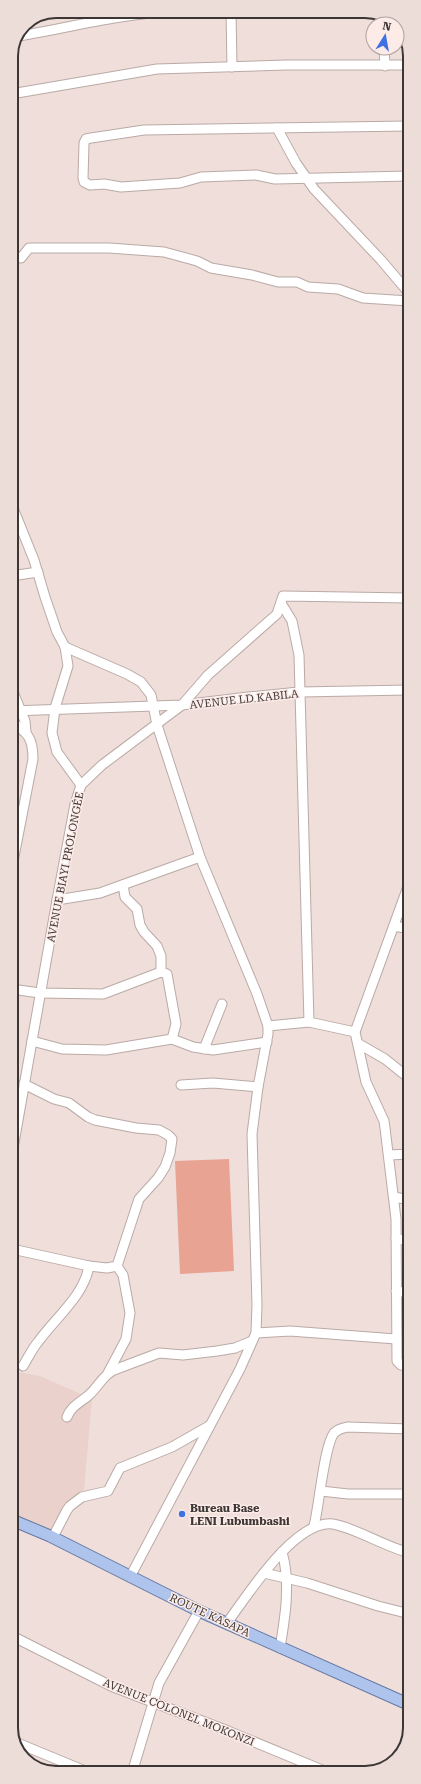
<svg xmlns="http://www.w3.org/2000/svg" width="421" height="1784" font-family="'Roboto Serif',serif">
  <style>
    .built { fill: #ead1cb }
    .green { fill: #e8a393 }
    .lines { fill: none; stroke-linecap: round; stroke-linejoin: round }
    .minor-casing { stroke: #baaaa6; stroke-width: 11 }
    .major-casing { stroke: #6478a3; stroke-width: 13 }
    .minor { stroke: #fff; stroke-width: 9 }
    .major { stroke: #afc4ec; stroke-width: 11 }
    .poi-dot { fill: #3e71e2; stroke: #fcebe7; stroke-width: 1.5 }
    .labels { text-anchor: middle; stroke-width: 3; stroke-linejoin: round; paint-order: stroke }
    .street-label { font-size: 11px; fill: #3c3634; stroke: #fcebe7 }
    .poi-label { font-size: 11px; font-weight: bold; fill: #3c3634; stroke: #fcebe7; text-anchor: start }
    .rim { fill: none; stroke: #3c3634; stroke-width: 2 }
  </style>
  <rect width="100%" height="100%" fill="#efdeda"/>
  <!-- built -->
  <polygon class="built" points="12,1371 40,1376 92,1399 84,1489 57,1532 12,1518"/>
  <!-- green -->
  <polygon class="green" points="229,1159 234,1271 180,1274 175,1161"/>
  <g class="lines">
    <defs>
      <g id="minor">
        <polyline points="231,11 232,67"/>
        <polyline points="282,11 375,13"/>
        <polyline points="383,17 383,24"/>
        <path d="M19 36C71 27 122 14 175 11"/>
        <polyline points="384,48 385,66"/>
        <polyline points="11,94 157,69 286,65 409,65"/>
        <polyline points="409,126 144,130 91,138 86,139 84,143 83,178 84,182 90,185 104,184 121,187 180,183 201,177 256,175 275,179 409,176"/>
        <polyline points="277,128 296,163 314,189 381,260 409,293"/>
        <polyline points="11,255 21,258 29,248 109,248 164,252 197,261 211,268 252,275 278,282 297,282 308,287 338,289 363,298 409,301"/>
        <polyline points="11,503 34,560 45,597 57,632 65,647 68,666 55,708 52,733 57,752 81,785"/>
        <polyline points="11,576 38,572"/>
        <polyline points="281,603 292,621 299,655 309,1022"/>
        <polyline points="65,647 127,674 141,682 151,695 157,725 200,857 257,994 268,1026 268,1034 258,1087 252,1134 257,1305 256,1333 240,1369 130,1577"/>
        <polyline points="11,687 25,721 26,732"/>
        <polyline points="11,711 182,705 208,675 277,614 283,596 409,598"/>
        <path d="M11 721C28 733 33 738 33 759L11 872"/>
        <polyline points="410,881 355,1032 366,1082 384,1121 385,1128 396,1219 397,1361 401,1365 410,1367"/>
        <polyline points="123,885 125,897 137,909 140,925 144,932 157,946 161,956 161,972"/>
        <polyline points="57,900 100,893 200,857"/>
        <polyline points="394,926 410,929"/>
        <polyline points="11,989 40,993 103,994 161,972 167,974 176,1024 172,1039"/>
        <polyline points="268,1026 309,1022 355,1032"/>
        <polyline points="32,1041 62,1049 106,1050 172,1039 193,1047 213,1050 267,1042"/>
        <polyline points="359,1044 385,1059 410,1079"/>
        <polyline points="204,1049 222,1004"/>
        <polyline points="181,1085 213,1083 258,1087"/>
        <polyline points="12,1154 57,900 75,804 81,785 102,765 182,705 248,697 299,692 409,690"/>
        <polyline points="389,1155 410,1154"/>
        <polyline points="394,1197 410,1200"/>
        <polyline points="396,1238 410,1242"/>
        <polyline points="12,1249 89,1266 107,1268 117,1266 139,1199 158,1178 165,1167 170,1153 172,1139 168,1135 159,1130 136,1128 95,1120 88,1117 69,1103 54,1099 24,1084"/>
        <polyline points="396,1291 410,1293"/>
        <polyline points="256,1333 290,1331 396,1339"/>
        <path d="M23 1366C28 1358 32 1349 38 1342 55 1318 84 1296 89 1266"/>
        <polyline points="108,1373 126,1339 130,1313 123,1275 117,1266"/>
        <path d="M67 1417C71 1406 81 1402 89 1395 98 1387 103 1375 114 1370L159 1353 183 1355 217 1351 235 1348 252 1341"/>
        <polyline points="321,1491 348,1494 410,1494"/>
        <path d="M314 1526C319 1507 324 1446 334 1433 338 1429 342 1428 348 1427L410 1429"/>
        <polyline points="53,1537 67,1510 70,1506 82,1497 108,1491 120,1468 172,1447 209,1426"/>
        <polyline points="264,1573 307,1583 378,1606 410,1614"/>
        <path d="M227 1623C247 1596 295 1519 333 1524 356 1528 385 1547 410 1553"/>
        <polyline points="12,1636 111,1686 228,1731 327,1772"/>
        <path d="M280 1648C285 1618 291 1582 282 1552"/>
        <polyline points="15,1742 90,1773"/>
        <polyline points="132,1773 159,1683 199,1611"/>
      </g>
      <polyline id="major" points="12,1520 50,1536 199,1611 410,1705"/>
    </defs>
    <!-- minor casing -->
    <use href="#minor" class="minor-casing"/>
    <!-- major casing -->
    <use href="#major" class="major-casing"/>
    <!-- minor -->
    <use href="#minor" class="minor"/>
    <!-- major -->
    <use href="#major" class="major"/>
  </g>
  <!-- markers -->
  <circle class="poi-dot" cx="182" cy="1514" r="4"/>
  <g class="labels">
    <!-- street labels -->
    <g class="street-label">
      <text transform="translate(244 699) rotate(-6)" y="4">AVENUE LD KABILA</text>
      <text transform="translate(65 867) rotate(-79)" y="4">AVENUE BIAYI PROLONGÉE</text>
      <text transform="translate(210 1615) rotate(25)" y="4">ROUTE KASAPA</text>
      <text transform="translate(179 1712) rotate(22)" y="4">AVENUE COLONEL MOKONZI</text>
    </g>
    <!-- poi labels -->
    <g class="poi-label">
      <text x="190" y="1512">Bureau Base<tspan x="190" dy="13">LENI Lubumbashi</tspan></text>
    </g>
  </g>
  <!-- crop -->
  <path d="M0 0H421V1784H0ZM56 18H365A38 38 0 0 1 403 56V1728A38 38 0 0 1 365 1766H56A38 38 0 0 1 18 1728V56A38 38 0 0 1 56 18Z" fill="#edddd9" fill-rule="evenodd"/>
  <path class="rim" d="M56 18H365A38 38 0 0 1 403 56V1728A38 38 0 0 1 365 1766H56A38 38 0 0 1 18 1728V56A38 38 0 0 1 56 18Z"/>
  <!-- north arrow -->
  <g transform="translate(385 36) rotate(11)"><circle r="19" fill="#fcebe7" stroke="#afa39f"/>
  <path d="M0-3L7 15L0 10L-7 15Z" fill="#3e71e2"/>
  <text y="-6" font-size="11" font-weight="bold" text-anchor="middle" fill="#3c3634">N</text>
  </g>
</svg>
